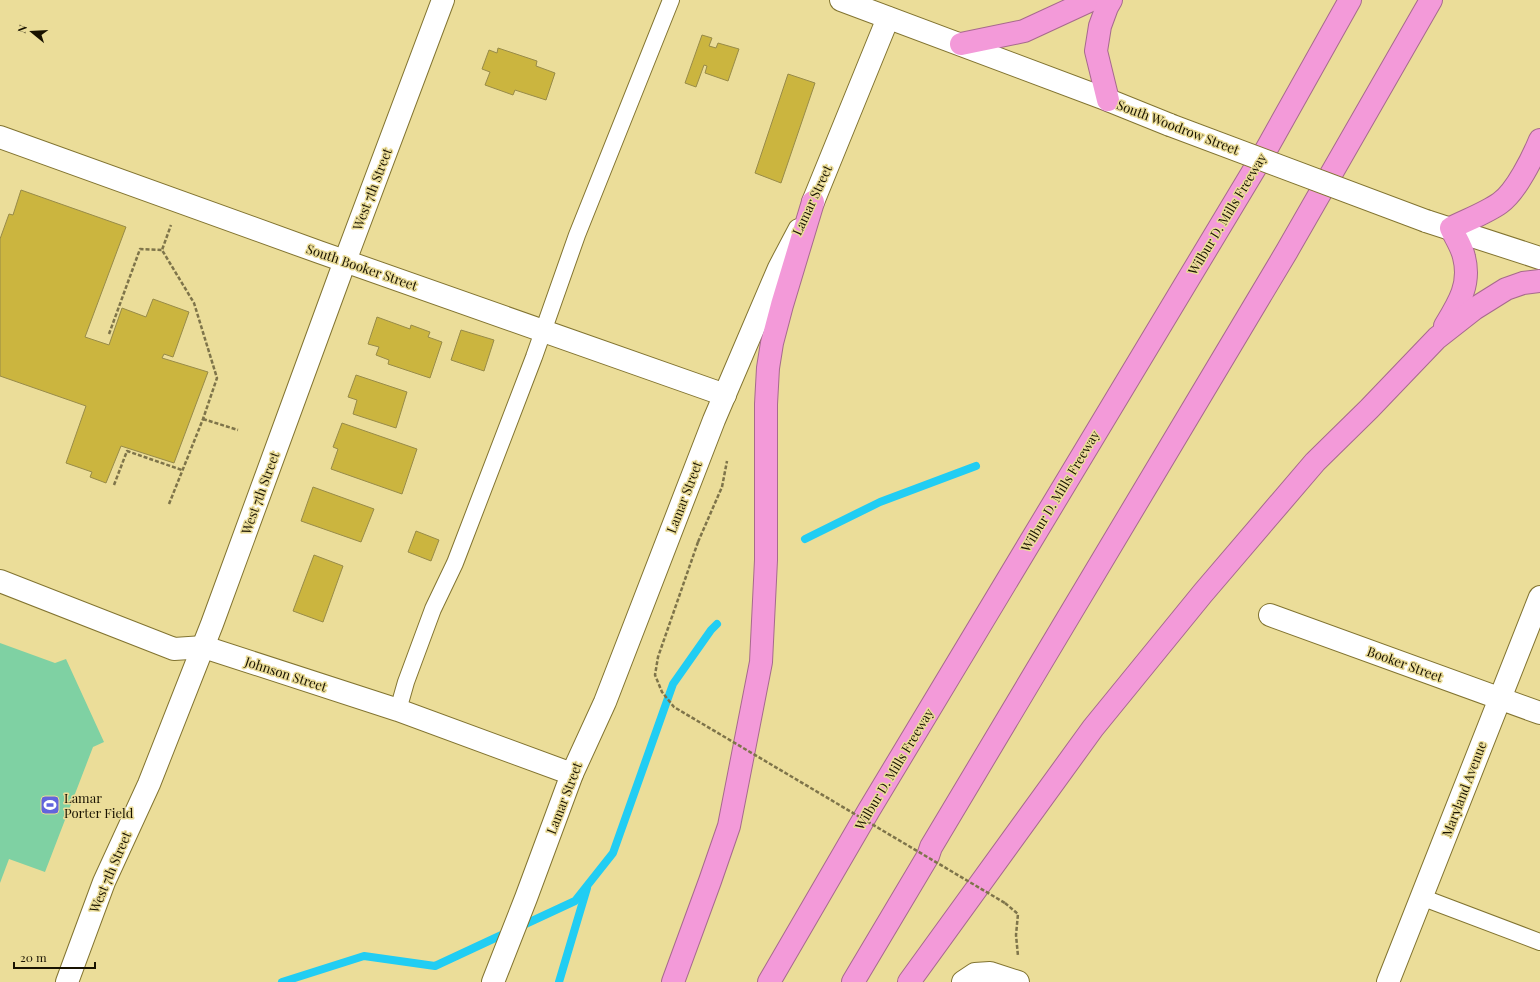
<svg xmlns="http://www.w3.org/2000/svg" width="1540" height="982" font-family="'Playfair Display',serif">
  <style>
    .green { fill: #7fd1a3 }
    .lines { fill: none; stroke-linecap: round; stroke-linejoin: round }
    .stream { stroke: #21cdf3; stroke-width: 8 }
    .building { fill: #cbb53f; stroke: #988b48 }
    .lane-casing { stroke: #827431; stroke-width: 18 }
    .street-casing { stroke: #827431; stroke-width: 24 }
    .secondary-casing { stroke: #827431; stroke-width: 24 }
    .highway-casing { stroke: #a66a8d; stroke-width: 24 }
    .path { stroke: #7e744a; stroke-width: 2.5; stroke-dasharray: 4 2; stroke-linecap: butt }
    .lane { stroke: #fff; stroke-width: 16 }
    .street { stroke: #fff; stroke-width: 22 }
    .secondary { stroke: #fff; stroke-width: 22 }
    .highway { stroke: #f39ad9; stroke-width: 22 }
    .secondary-bridge-casing { stroke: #827431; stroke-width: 24; stroke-linecap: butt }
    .path-bridge { stroke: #7e744a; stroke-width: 2.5; stroke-dasharray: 4 2; stroke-linecap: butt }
    .secondary-bridge { stroke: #fff; stroke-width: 22 }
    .labels { text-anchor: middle; stroke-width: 3; stroke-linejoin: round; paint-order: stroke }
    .street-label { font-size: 13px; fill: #181200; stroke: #ebdd99 }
    .poi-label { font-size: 13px; fill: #181200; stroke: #ebdd99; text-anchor: start }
  </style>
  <rect width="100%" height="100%" fill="#ebdd99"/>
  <!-- green -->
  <polygon class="green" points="0,643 55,663 66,659 104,742 93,747 45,872 9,859 0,883"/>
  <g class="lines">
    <!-- stream -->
    <g class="stream">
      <polyline points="805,539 880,502 976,466"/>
      <polyline points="519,927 575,901 613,853 673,684 711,630 717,624"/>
      <polyline points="282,982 364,956 435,966 508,932"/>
      <polyline points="559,982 587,888"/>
    </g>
  </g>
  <!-- building -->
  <g class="building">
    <polygon points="702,35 712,38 709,46 716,48 718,43 739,49 728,81 705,73 707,66 704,65 696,87 685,83"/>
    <polygon points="498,48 537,61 536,66 555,73 546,100 515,90 513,95 485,85 490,72 482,69 489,50 497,53"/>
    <polygon points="788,74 815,83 781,183 755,173"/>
    <polygon points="21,190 126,227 85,337 109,345 122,308 146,317 153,299 189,312 173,357 164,354 162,358 208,372 174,463 121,446 106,483 90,477 92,472 66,463 86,406 0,376 0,239 9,214 13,215"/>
    <polygon points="377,317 410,329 411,325 430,332 428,337 442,342 430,378 388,364 389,360 376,355 379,347 368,344"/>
    <polygon points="461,330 494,340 484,371 451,360"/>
    <polygon points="356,375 407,392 396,428 353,414 357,400 348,397"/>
    <polygon points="342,423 417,449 402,494 331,469 338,449 333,447"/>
    <polygon points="313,487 374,509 361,542 301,521"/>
    <polygon points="416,531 439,540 431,561 408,552"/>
    <polygon points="314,555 343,566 323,622 293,611"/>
  </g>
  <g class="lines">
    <defs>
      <g id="lane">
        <polyline points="398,710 406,682 433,609 455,563 534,357 577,235 671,0"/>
        <polyline points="1421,897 1540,942"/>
      </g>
      <g id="street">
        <polyline points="0,137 319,252 725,395"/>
        <polyline points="0,581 174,649 204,647 398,710 572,774"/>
        <polyline points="1270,615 1540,713"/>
        <polyline points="67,982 104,882 149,784 212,624 345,261 443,0"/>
        <polyline points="493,982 526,898 572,774 605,702 714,420 779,268 799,230"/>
        <polyline points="963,982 975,974 990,973 1018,982"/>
        <polyline points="1388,982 1540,597"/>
      </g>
      <g id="secondary">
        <polyline points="841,0 1108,100 1170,125"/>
        <polyline points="813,202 888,18"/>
        <polyline points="1426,221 1540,258"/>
      </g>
      <g id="highway">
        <polyline points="961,44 1024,31 1091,0"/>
        <polyline points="1108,100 1096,51 1100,26 1107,7 1111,0"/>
        <path d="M1445 326C1459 303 1471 284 1464 257 1462 247 1455 237 1451 228 1467 220 1486 213 1500 203 1516 192 1533 157 1540 140"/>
        <polyline points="673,982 710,881 729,826 761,662 766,560 766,404 768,368 772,343 782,305 813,202"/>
        <polyline points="769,982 869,810 1266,150 1350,0"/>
        <polyline points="853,982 928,856 931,847 1287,251 1431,0"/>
        <polyline points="909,982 1093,728 1203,593 1315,462 1369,409 1437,338 1474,309 1506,289 1523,283 1540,281"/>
      </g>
    </defs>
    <!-- lane casing -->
    <use href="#lane" class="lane-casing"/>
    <!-- street casing -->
    <use href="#street" class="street-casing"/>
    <!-- secondary casing -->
    <use href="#secondary" class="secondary-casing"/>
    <!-- highway casing -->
    <use href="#highway" class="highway-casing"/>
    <!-- path -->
    <g class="path">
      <polyline points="109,334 140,249 162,250"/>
      <polyline points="203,419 238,430"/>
      <polyline points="114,485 127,451 182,470"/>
      <polyline points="169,504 203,419 217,378 194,303 162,250 171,225"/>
      <polyline points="698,542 722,487 727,461"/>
      <polyline points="1005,903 1018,914 1016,935 1018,956"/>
    </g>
    <!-- lane -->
    <use href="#lane" class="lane"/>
    <!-- street -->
    <use href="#street" class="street"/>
    <!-- secondary -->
    <use href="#secondary" class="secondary"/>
    <!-- highway -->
    <use href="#highway" class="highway"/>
    <defs>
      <polyline id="secondary-bridge" points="1170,125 1426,221"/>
    </defs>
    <!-- secondary-bridge casing -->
    <use href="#secondary-bridge" class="secondary-bridge-casing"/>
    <!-- path-bridge -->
    <polyline class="path-bridge" points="698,542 658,657 655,675 662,692 674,707 1005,903"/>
    <!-- secondary-bridge -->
    <use href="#secondary-bridge" class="secondary-bridge"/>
  </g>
  <!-- icons -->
  <defs>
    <symbol id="stadium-square" viewBox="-11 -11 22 22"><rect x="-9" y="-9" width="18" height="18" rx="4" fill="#6264dc" stroke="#ebdd99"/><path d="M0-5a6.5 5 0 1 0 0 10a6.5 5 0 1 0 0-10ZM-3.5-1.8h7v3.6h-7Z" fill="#fff"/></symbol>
  </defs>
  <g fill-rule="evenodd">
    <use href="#stadium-square" x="39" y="794" width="22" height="22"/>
  </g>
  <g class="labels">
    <!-- street labels -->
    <g class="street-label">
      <text transform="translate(1178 127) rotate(21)" y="5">South Woodrow Street</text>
      <text transform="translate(372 189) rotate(-69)" y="5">West 7th Street</text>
      <text transform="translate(812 200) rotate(-65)" y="5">Lamar Street</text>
      <text transform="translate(1227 214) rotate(-59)" y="5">Wilbur D. Mills Freeway</text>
      <text transform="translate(362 267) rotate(19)" y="5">South Booker Street</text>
      <text transform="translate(1060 491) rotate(-59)" y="5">Wilbur D. Mills Freeway</text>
      <text transform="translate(260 493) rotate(-70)" y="5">West 7th Street</text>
      <text transform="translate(684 497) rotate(-69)" y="5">Lamar Street</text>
      <text transform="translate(1405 664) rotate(20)" y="5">Booker Street</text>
      <text transform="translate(286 674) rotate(18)" y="5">Johnson Street</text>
      <text transform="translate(894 769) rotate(-59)" y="5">Wilbur D. Mills Freeway</text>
      <text transform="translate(1464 789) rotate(-69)" y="5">Maryland Avenue</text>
      <text transform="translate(564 798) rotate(-69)" y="5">Lamar Street</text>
      <text transform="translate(110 872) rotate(-67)" y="5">West 7th Street</text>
    </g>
    <!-- poi labels -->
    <g class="poi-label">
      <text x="64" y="803">Lamar<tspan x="64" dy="15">Porter Field</tspan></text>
    </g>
  </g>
  <!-- north arrow -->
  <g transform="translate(32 32) rotate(288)" stroke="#ebdd99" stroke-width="3" paint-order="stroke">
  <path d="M0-3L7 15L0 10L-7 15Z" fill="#181200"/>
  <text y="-6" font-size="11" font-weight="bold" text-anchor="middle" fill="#181200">N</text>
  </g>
  <!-- scale -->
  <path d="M14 962v6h81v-6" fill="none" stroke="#181200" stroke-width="2"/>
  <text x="20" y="962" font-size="12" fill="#181200" stroke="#ebdd99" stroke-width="3" paint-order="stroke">20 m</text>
</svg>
